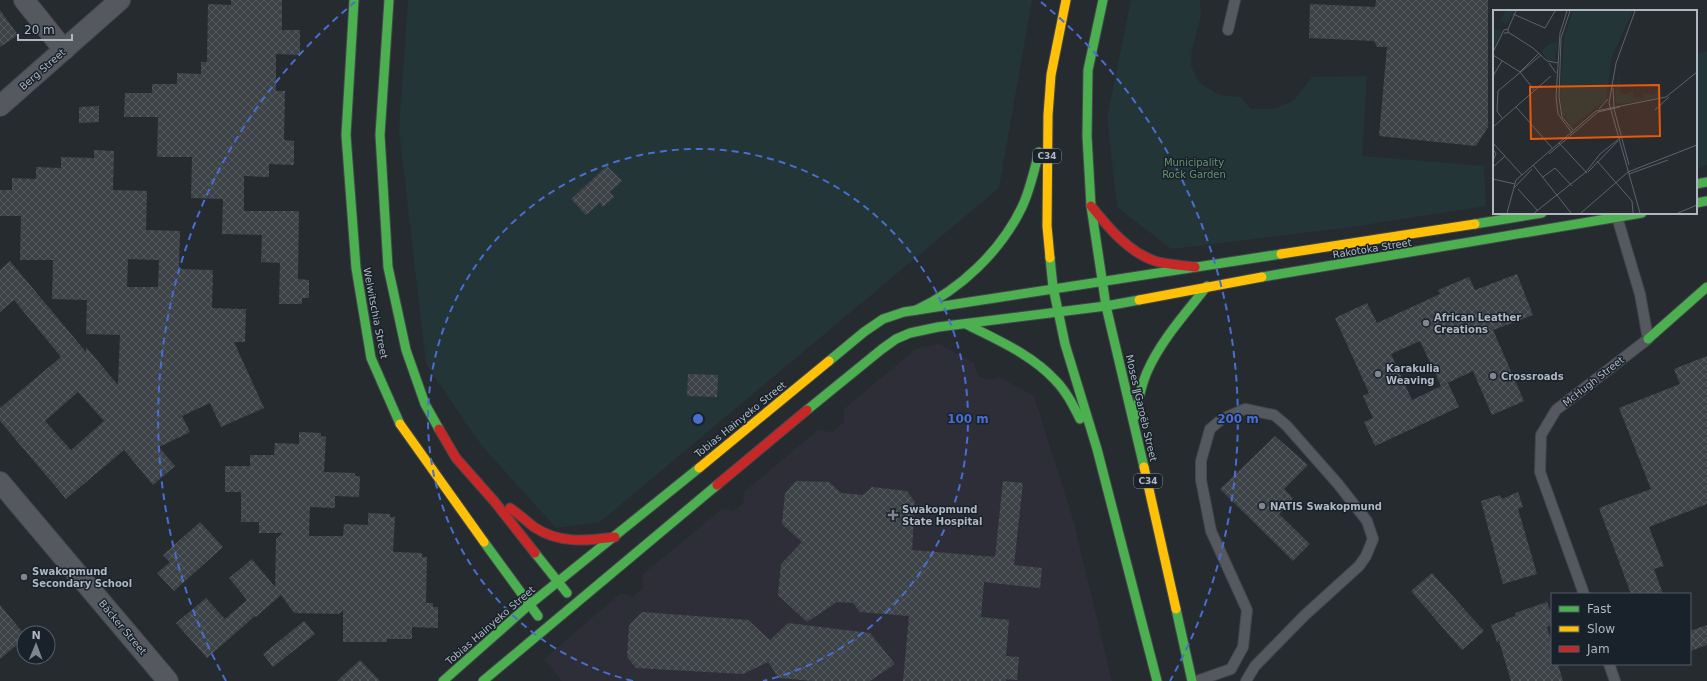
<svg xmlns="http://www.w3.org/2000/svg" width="1707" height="681" font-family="'DejaVu Sans',sans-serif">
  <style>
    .medical { fill: #2e2e39 }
    .green { fill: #233536 }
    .building { fill: url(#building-cross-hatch); fill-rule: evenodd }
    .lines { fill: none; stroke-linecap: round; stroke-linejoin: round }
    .lane-casing { stroke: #43474b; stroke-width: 12 }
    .street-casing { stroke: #43474b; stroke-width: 22 }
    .fast-casing { stroke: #43474b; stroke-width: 11 }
    .slow-casing { stroke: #43474b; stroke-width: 11 }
    .jam-casing { stroke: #43474b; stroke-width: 11 }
    .lane { stroke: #55585e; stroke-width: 10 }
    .street { stroke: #55585e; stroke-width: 20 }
    .fast { stroke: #4caf50; stroke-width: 9 }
    .slow { stroke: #ffc107; stroke-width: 9 }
    .jam { stroke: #c62828; stroke-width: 9 }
    .ring { fill: none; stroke: #486ed1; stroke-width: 2; stroke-dasharray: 7 5 }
    .poi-dot { fill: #7e868f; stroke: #19212a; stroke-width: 1.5 }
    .labels { text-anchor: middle; stroke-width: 3; stroke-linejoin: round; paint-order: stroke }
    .shield { fill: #19212a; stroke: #818a94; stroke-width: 1 }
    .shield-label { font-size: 9px; font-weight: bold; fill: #aeb7c2 }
    .street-label { font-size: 10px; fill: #aeb7c2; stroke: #19212a }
    .park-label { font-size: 10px; fill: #67916f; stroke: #19212a }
    .poi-label { font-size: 10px; font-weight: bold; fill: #aeb7c2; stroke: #19212a; text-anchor: start }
    .inset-road { fill: none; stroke: #5c636a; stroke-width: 1 }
    .view { fill: #e8590c; fill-opacity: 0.15; stroke: #e8590c; stroke-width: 2 }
    .inset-edge { fill: none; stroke: #aeb7c2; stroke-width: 2 }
    .centre { fill: #486ed1; stroke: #19212a; stroke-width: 2 }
    .ring-label { font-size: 12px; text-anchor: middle; font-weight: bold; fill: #486ed1; stroke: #19212a; stroke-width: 3; stroke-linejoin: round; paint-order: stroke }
  </style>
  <defs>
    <pattern id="building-cross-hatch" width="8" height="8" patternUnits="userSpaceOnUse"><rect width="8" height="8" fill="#3d4247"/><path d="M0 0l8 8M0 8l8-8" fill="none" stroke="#565b60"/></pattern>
  </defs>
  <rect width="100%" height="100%" fill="#262b30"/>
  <!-- medical -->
  <polygon class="medical" points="939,344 974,363 978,376 989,380 999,377 1034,396 1073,519 1112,681 562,681 544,659 621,593 633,597 643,588 642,575 722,509 733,511 743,504 744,492 818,430 832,432 844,422 844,409 917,348"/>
  <!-- green -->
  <g class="green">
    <polygon points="408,0 1032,0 999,188 600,522 556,528 482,446 426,364 399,130"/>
    <polygon points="1131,0 1200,0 1201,16 1192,49 1191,66 1199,83 1220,95 1240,97 1251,109 1274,109 1294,100 1312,77 1367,76 1362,156 1484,166 1486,206 1345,228 1171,249 1117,207 1107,118"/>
    <polygon points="1707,51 1707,165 1696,170 1696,54"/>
  </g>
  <!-- building -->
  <g class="building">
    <polygon points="231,0 282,0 282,30 300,30 300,55 276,54 276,91 285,91 284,140 294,141 294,165 269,164 269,177 244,176 244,211 299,211 298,279 309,280 309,298 302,298 302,304 279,304 280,263 261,262 262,235 222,234 223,199 191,198 192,157 157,157 158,117 124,117 125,93 152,93 152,84 177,84 177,73 201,74 201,62 207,62 208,4 231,5"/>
    <polygon points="1376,0 1488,0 1488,127 1476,146 1379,136 1387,47 1377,47 1374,41 1309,38 1310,4 1375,7"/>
    <polygon points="0,10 18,35 0,47"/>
    <polygon points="99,106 99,122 79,123 79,107"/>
    <path d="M94 150 114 151 113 190 147 191 146 230 180 231 179 269 213 270 212 308 246 309 245 342H234L264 408 221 427 210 403 182 416 190 432 159 447 175 466 153 485 124 450 66 499 0 421V408L61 357 14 300 0 312V270L10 261 86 352V347L118 385 120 335 86 334 87 300 52 299 53 260H20L21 216H0V190H12V178L36 179V167L61 168V157L94 158ZM128 259 159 260 158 287H127ZM78 392 104 421 71 450 45 421Z"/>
    <polygon points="607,166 622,181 610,192 614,197 603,207 600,203 586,215 571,199"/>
    <polygon points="1517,274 1533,315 1493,330 1524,401 1492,415 1473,371 1441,386 1420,341 1391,354 1412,400 1448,383 1459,407 1375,446 1364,422 1373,418 1363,396 1369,393 1335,318 1367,303 1377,323 1440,294 1438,290 1469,277 1475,290"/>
    <polygon points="1707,356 1707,504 1649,527 1664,566 1654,569 1663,594 1631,594 1599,508 1651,489 1619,408 1680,384 1674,369"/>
    <polygon points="688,374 718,375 717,397 687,396"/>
    <polygon points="299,432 321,433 321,436 326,437 324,472 355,473 355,476 360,476 359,497 335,496 335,508 310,507 309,536 343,536 344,524 368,525 368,513 390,514 390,517 395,517 393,552 422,553 422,557 427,557 426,603 433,603 433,607 438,607 438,628 412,627 412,639 387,639 387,642 343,642 343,610 339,614 294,613 281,595 256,617 255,616 207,658 176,623 206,598 225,619 247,600 229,578 252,559 275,587 276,539 283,533 259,533 259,522 241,522 241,492 225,492 225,466 250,466 250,455 274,455 275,443 299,444"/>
    <polygon points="1275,436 1308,465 1284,489 1293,498 1279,514 1310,544 1293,561 1220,489"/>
    <polygon points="796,481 829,482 841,493 863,495 872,487 907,491 915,502 912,550 995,557 1003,481 1023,483 1014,565 1042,568 1040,588 984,582 981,617 1009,620 1006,656 1019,657 1017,680 1006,679 1006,681 903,681 909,616 860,612 853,603 837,602 807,622 778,595 781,564 802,542 782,524 785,493"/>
    <polygon points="1518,492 1523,507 1518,509 1537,574 1503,584 1481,501 1500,495 1502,499"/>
    <polygon points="200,522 223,547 174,591 157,573 170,562 163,555"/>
    <polygon points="1432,573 1484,631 1462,650 1411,591"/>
    <polygon points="1547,602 1552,615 1552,625 1547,627 1552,644 1552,664 1558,664 1563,681 1511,681 1499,641 1497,642 1491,625 1515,616 1515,613"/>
    <polygon points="0,605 24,634 24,639 0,659"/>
    <polygon points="642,612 748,620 770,640 788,623 870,633 895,664 870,681 813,681 779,678 768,662 743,674 636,668 627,657 629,625"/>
    <polygon points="304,621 315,634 273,667 263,654"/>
    <polygon points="1707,625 1707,645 1690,651 1690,631"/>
    <polygon points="360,660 380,681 337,681"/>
  </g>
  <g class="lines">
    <defs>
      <g id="lane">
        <polyline points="1228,30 1235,0"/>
        <polyline points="1584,594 1540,472 1541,435 1556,410 1648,339 1640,294 1617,217"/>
        <polyline points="1609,664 1615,681"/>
        <polyline points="1197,681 1231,669 1243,647 1247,610 1211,531 1201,480 1201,461 1210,429 1222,419 1245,409 1274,415 1286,425 1338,484 1367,521 1373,539 1366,556 1359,566 1305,615 1255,666 1246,681"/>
      </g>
      <g id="street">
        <polyline points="24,0 64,50"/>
        <polyline points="0,106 120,0"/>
        <polyline points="0,482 168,681"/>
      </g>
      <g id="fast">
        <polyline points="354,0 346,135 356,268 371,358 400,424"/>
        <polyline points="389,0 380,135 388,267 406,350 425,404 439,429"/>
        <polyline points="1103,0 1088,70 1087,136 1091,206 1106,306 1144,467"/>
        <polyline points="1696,184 1707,182"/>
        <polyline points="1696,203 1707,201"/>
        <polyline points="1475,224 1542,213"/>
        <polyline points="1050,258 1053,287 1065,344 1097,449 1157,681"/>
        <polyline points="1262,277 1642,213"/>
        <path d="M916 310C960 290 1001 251 1022 207 1030 190 1034 171 1039 152"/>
        <path d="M966 324C997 340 1031 354 1055 380 1066 391 1073 405 1080 419"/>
        <polyline points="1648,339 1707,287"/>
        <polyline points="829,361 864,332 883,319 904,312 1281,254"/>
        <polyline points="807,410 882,349 896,339 910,333 938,327 1106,306 1139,300"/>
        <path d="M1135 416C1138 401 1141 386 1147 372 1161 340 1186 313 1207 286"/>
        <polyline points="484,542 538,616"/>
        <polyline points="535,553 567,593"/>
        <polyline points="1176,609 1192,681"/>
        <polyline points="443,681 529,605 699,468"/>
        <polyline points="483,681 717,485"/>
      </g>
      <g id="slow">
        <polyline points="1281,254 1475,224"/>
        <polyline points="1050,258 1047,226 1048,115 1051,75 1066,0"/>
        <polyline points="1139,300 1262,277"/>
        <polyline points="400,424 484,542"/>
        <polyline points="1144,467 1176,609"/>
        <polyline points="699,468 829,361"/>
      </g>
      <g id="jam">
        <path d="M1091 206C1108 227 1128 252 1155 261 1168 265 1182 265 1195 267"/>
        <polyline points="439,429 456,458 494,501 535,553"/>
        <polyline points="717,485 807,410"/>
        <path d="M510 508C519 514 526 521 534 527 559 544 587 541 615 537"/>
      </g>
    </defs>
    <!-- lane casing -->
    <use href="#lane" class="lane-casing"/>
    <!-- street casing -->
    <use href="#street" class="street-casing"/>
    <!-- fast casing -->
    <use href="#fast" class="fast-casing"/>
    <!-- slow casing -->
    <use href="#slow" class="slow-casing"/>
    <!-- jam casing -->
    <use href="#jam" class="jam-casing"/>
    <!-- lane -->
    <use href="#lane" class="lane"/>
    <!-- street -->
    <use href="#street" class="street"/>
    <!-- fast -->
    <use href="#fast" class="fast"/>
    <!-- slow -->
    <use href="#slow" class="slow"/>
    <!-- jam -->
    <use href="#jam" class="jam"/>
  </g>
  <!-- distance rings -->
  <g class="ring">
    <path d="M633 681A270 270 0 1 1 763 681"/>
    <path d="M226 681A540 540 0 0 1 355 2M1041 2A540 540 0 0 1 1170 681"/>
  </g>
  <!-- markers -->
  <g class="poi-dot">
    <circle cx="1426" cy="323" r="4"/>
    <circle cx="1378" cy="374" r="4"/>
    <circle cx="1493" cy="376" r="4"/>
    <circle cx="1262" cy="506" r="4"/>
    <path d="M891 509h4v4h4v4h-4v4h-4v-4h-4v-4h4z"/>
    <circle cx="24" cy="577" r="4"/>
  </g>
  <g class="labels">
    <!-- shield labels -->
    <g class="shield">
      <rect x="1033" y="149" width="28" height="14" rx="3"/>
      <rect x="1134" y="474" width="28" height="14" rx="3"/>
    </g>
    <g class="shield-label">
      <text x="1047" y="159">C34</text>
      <text x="1148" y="484">C34</text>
    </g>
    <!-- street labels -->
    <g class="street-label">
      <text transform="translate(42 69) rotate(-41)" y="4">Berg Street</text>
      <text transform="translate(1372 248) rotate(-9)" y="4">Rakotoka Street</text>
      <text transform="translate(376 313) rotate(79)" y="4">Welwitschia Street</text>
      <text transform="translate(1593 381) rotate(-38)" y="4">McHugh Street</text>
      <text transform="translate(1142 408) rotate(77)" y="4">Moses ǁGaroëb Street</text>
      <text transform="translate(740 419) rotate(-39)" y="4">Tobias Hainyeko Street</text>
      <text transform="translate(490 625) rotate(-41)" y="4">Tobias Hainyeko Street</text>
      <text transform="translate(123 627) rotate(50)" y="4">Bäcker Street</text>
    </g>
    <!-- park labels -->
    <g class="park-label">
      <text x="1194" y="166">Municipality<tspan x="1194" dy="12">Rock Garden</tspan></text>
    </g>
    <!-- poi labels -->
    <g class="poi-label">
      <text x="1434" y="321">African Leather<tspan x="1434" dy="12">Creations</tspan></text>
      <text x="1386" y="372">Karakulia<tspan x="1386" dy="12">Weaving</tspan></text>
      <text x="1501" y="380">Crossroads</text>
      <text x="1270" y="510">NATIS Swakopmund</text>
      <text x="902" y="513">Swakopmund<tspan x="902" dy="12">State Hospital</tspan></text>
      <text x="32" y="575">Swakopmund<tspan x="32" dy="12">Secondary School</tspan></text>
    </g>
  </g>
  <!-- overview -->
  <g transform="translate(1493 10)">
    <rect width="204" height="204" fill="#262b30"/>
    <path d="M12 1H20L14 14 7 10ZM80 1H140L119 46 113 90 79 116 69 104 67 86 71 27ZM7 19 9 23 0 39V20ZM65 31 62 51H55L48 41 55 35ZM126 61 127 82 133 84 140 81V87L149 88V91L126 94 121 91ZM164 79H167L168 87 150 91V83L161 85Z" fill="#233536"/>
    <path class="inset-road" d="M74 1 67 23 63 87 65 104 79 123M77 1 68 28 66 87 69 107 80 120M142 1 123 53 116 93 147 203M20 4 52 18 62 1M15 19 23 1M15 22 40 38 54 51 65 53M0 42 11 20 15 19V23H11M0 45 27 62 42 81M56 53 63 63M27 62 46 43M0 66 9 51M120 78 121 99 136 155M23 97 60 139M106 99 115 89M162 100 176 87M9 108 4 101 5 81 48 45M0 117 58 66M0 133 29 165M66 133 94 163M0 139 3 144 0 150M56 144 105 102 127 97M104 151 139 191 140 203M40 155 78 203M0 157 12 146M95 162 125 131M136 164 175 150M50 167 62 158 79 176M0 169 22 174M21 178 39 159M25 179 45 201M14 203 23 170 103 101 173 87 204 62M41 203 93 162 107 144 127 128M88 203 135 162 204 135M185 203 204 195"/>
    <path class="view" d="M166 75 167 126 38 129 37 77Z"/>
    <rect width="204" height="204" class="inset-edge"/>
  </g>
  <circle cx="698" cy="419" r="6" class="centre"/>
  <g class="ring-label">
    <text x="968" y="423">100 m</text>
    <text x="1238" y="423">200 m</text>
  </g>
  <!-- legend -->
  <rect x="1551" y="593" width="140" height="72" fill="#19212a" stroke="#555d67"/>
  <rect x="1559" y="606" width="20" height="6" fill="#4caf50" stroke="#555d67"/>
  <text x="1587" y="613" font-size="12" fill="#aeb7c2">Fast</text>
  <rect x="1559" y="626" width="20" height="6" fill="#ffc107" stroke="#555d67"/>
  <text x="1587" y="633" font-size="12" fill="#aeb7c2">Slow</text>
  <rect x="1559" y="646" width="20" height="6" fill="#c62828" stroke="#555d67"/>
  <text x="1587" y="653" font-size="12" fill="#aeb7c2">Jam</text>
  <!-- north arrow -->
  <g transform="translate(36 645) rotate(1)"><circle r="19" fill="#19212a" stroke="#555d67"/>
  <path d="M0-3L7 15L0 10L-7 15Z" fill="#7e868f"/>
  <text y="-6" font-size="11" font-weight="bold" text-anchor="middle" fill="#aeb7c2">N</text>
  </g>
  <!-- scale -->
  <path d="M18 34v6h54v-6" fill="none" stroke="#aeb7c2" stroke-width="2"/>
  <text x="24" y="34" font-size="12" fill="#aeb7c2" stroke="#19212a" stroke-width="3" paint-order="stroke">20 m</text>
</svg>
